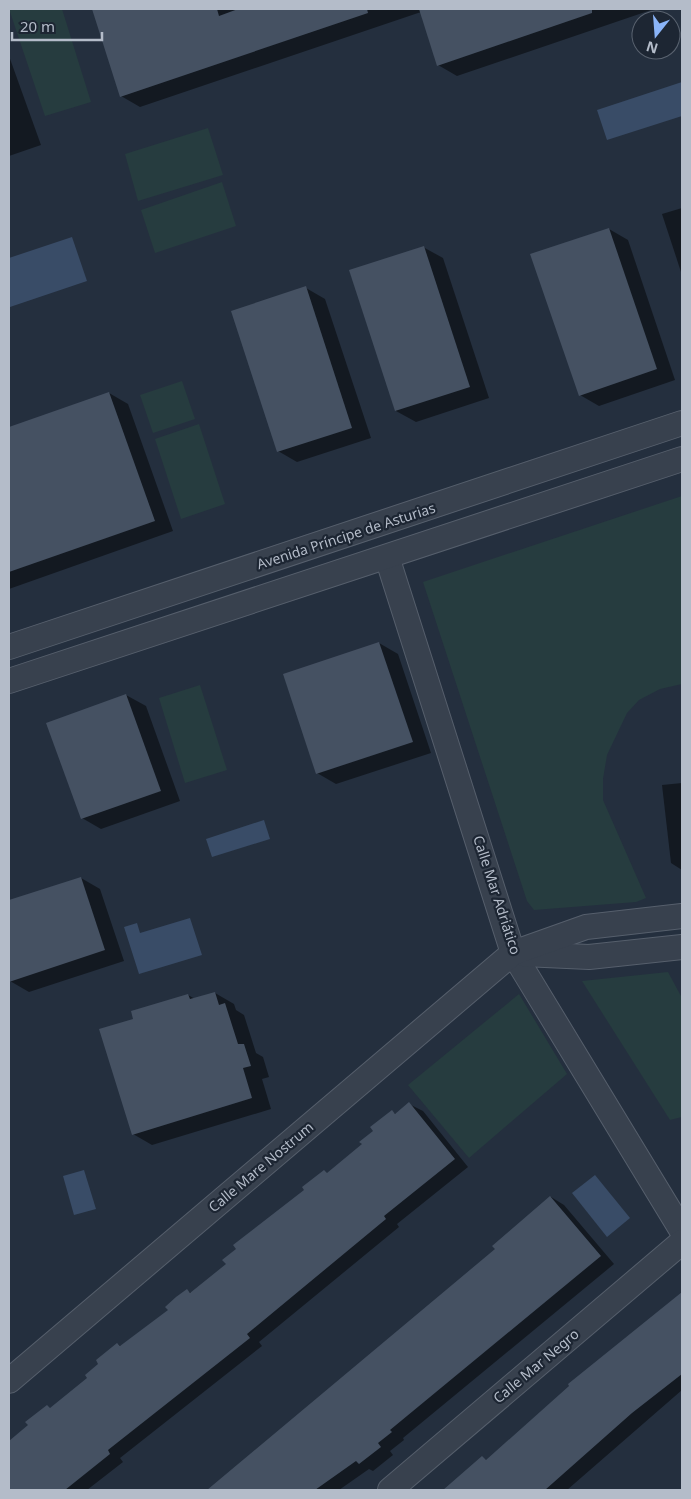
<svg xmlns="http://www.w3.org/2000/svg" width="691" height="1499" font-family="'Noto Sans',sans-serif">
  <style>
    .green { fill: #263c3f }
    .water { fill: #394c67 }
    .shadow { fill: #0007 }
    .building { fill: #455162 }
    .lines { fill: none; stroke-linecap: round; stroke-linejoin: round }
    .minor-casing { stroke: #565f6c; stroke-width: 26 }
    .minor { stroke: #38414e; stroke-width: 24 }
    .labels { text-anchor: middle; stroke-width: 4.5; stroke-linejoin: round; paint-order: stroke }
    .street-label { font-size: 14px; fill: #b4bcc9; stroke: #1d2633 }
  </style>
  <rect width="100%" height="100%" fill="#242f3e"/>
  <!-- green -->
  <g class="green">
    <polygon points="9,9 62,9 91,102 45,116"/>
    <polygon points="208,128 223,175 138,201 125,154"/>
    <polygon points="222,182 236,226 155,253 141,210"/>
    <polygon points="182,381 195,419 153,433 140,395"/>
    <polygon points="199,424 225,504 181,519 155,439"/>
    <polygon points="682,496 682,684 660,689 639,700 627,713 607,755 603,779 603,800 646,898 636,902 534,910 527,901 423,582"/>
    <polygon points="200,685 227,770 185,783 159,698"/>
    <polygon points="668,972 682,998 682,1117 670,1120 582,981"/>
    <polygon points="519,994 567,1074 469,1158 408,1085"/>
  </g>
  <!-- water -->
  <g class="water">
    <polygon points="682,82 682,116 607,140 597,110"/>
    <polygon points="72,237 87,281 10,307 9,258"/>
    <polygon points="264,820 270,839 212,857 206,839"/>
    <polygon points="190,918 202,955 139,974 124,927 137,923 140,933"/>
    <polygon points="84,1170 96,1209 74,1215 63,1176"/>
    <polygon points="595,1175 630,1218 607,1237 572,1193"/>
  </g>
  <!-- shadow -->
  <g class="shadow">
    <polygon points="93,9 654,9 457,76 438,65 421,12 140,107 121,96"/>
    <polygon points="9,56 41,145 9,156"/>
    <polygon points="682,208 682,275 662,214"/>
    <polygon points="609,229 628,240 675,380 599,406 580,395"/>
    <polygon points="423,247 443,258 489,398 416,422 396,411 350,271"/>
    <polygon points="306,288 325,299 371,438 297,462 278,451"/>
    <polygon points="109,393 128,404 173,531 9,589 9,428"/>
    <polygon points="379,643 398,654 431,753 336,784 317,773"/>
    <polygon points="126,695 146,706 180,801 101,829 82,818"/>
    <polygon points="682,783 682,870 671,863 662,785"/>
    <polygon points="81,878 100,889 124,961 29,992 10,981 9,978 9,902"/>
    <polygon points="215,993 234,1004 236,1010 244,1015 256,1053 263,1057 269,1077 262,1079 271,1109 152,1145 133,1134 135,1020 188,995 195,999"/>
    <polygon points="409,1104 423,1111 468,1167 397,1224 399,1227 259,1342 262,1346 120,1458 123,1462 87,1490 9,1490 9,1443 89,1378 118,1344 122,1347 170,1310 187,1291 192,1293 227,1264 363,1145 392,1112 396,1114"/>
    <polygon points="551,1197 564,1205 614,1264 403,1438 404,1440 390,1451 393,1455 373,1471 369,1469 339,1490 209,1490 496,1250"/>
    <polygon points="682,1294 682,1390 567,1490 445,1490 482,1458 488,1461 571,1386 570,1385"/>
  </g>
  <!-- building -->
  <g class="building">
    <polygon points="92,9 217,9 219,16 238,9 367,9 368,13 120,97"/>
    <polygon points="419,9 592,9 592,13 437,66"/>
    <polygon points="609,228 657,369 579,396 530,254"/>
    <polygon points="424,246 470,387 395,411 349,270"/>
    <polygon points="306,286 352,428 277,452 231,311"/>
    <polygon points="109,392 155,521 9,572 9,427"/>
    <polygon points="379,642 413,742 316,774 283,674"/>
    <polygon points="126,694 161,791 81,819 46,723"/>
    <polygon points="81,877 105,950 9,982 9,900"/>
    <polygon points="215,992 219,1005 225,1003 238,1044 244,1044 251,1066 243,1068 252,1098 132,1135 99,1029 133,1019 131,1011 188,994 190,999"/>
    <polygon points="409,1102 455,1159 384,1216 386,1219 247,1334 250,1338 108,1450 110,1454 65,1490 9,1490 9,1441 28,1425 25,1422 47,1405 50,1408 87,1378 85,1375 98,1364 96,1360 117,1343 120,1346 168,1310 165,1307 176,1297 187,1289 190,1293 226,1264 222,1260 236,1249 233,1245 304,1190 302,1187 324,1170 327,1173 362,1144 359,1142 373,1131 370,1127 392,1110 395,1114"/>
    <polygon points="550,1196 601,1256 390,1430 392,1432 378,1443 381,1447 359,1464 356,1461 315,1490 207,1490 495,1249 492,1246"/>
    <polygon points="682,1292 682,1374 632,1413 545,1490 443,1490 482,1456 486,1460 569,1386 568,1384"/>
  </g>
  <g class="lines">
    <defs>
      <g id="minor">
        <polyline points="387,557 513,953 682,1231"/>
        <polyline points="9,647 682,423"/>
        <polyline points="9,681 682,459"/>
        <polyline points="523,954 589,957 682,947"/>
        <polyline points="9,1381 513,953 586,927 682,916"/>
        <polyline points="390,1490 682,1242"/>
      </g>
    </defs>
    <!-- minor casing -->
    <use href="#minor" class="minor-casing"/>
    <!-- minor -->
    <use href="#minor" class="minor"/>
  </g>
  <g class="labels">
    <!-- street labels -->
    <g class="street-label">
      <text transform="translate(346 536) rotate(-18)" y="5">Avenida Príncipe de Asturias</text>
      <text transform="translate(497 895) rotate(72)" y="5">Calle Mar Adriático</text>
      <text transform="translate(261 1167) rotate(-40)" y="5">Calle Mare Nostrum</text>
      <text transform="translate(536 1366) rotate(-40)" y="5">Calle Mar Negro</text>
    </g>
  </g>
  <!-- border -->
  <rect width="691" height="1499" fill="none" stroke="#b4bcc9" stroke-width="20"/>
  <!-- north arrow -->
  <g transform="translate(656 35) rotate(197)"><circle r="24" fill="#1d2633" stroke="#59626f"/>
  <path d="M0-4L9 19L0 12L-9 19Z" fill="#8ab4f8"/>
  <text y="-8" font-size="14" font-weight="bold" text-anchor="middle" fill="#b4bcc9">N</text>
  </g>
  <!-- scale -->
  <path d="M12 32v8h90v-8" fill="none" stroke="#b4bcc9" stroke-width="2.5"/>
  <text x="20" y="32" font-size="15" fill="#b4bcc9" stroke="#1d2633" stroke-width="4" paint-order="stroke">20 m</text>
</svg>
